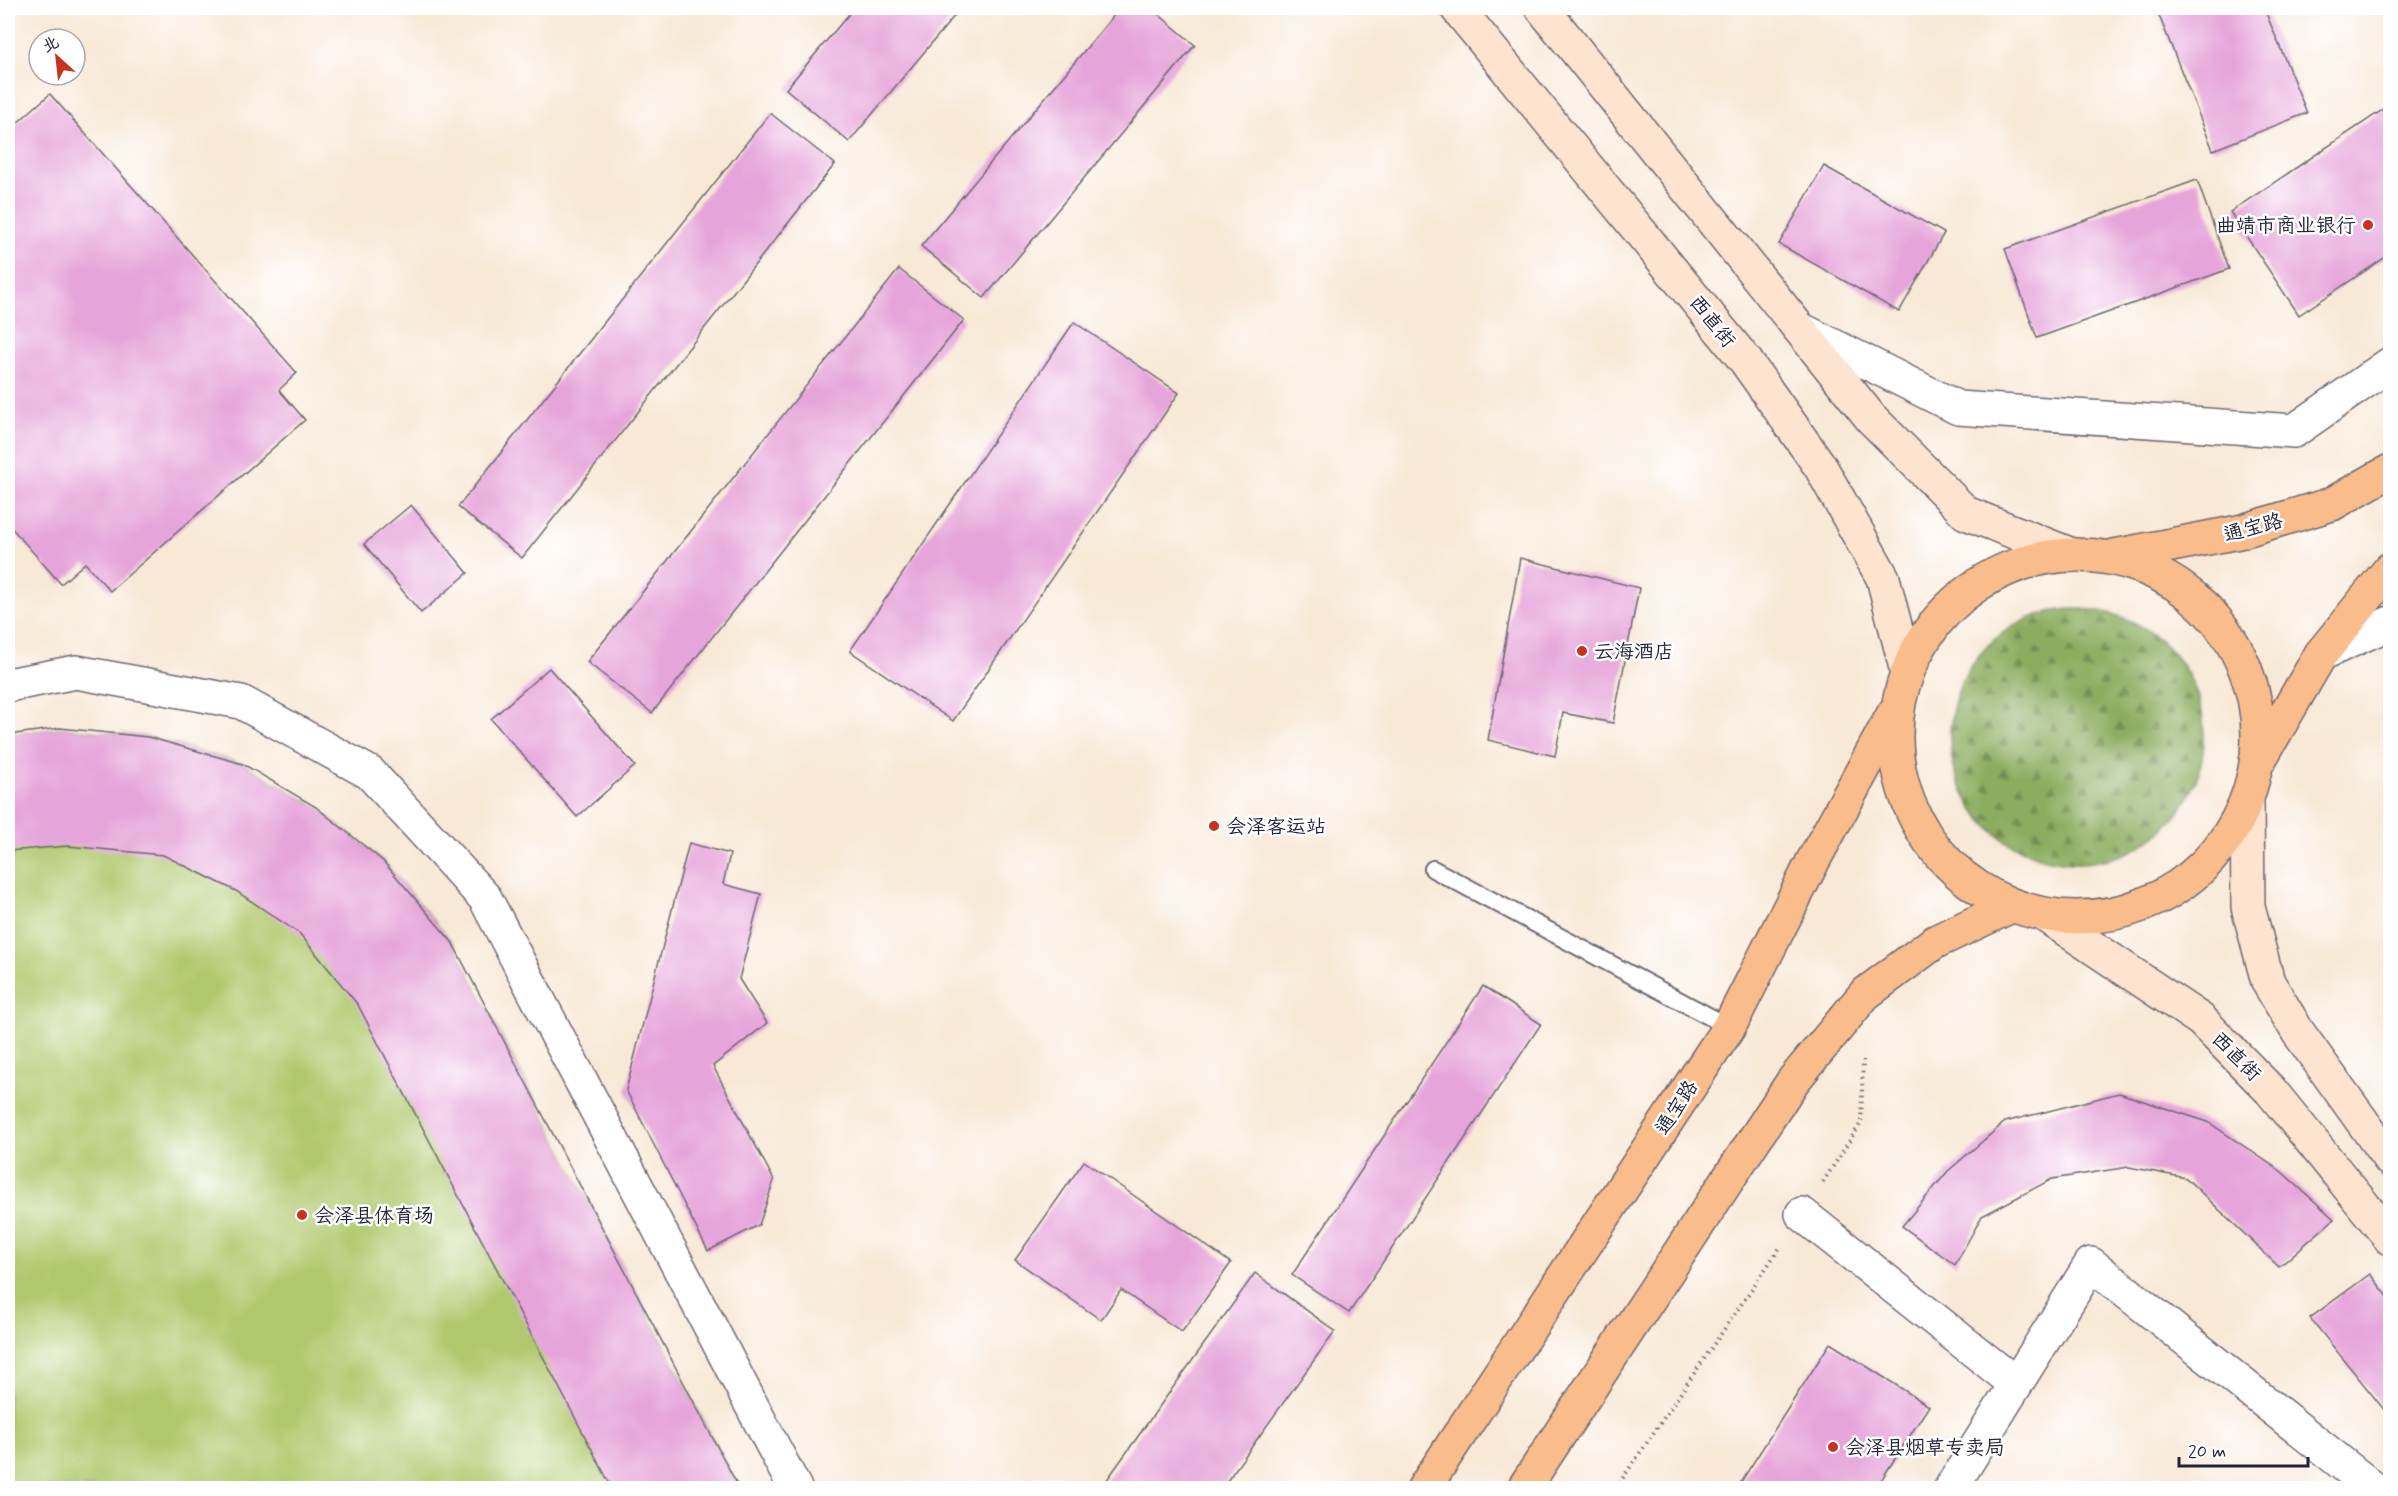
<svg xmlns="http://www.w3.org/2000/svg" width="2398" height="1496" font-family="Mynerve,'LXGW WenKai TC',sans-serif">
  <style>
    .forest { fill: url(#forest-firs); stroke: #57684e; stroke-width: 1.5 }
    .green { fill: #b1c96e; stroke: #6a7654; stroke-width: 1.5 }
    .building { fill: #e6a5da }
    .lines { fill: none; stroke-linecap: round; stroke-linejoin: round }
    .lane-casing { stroke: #6d6771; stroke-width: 20 }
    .street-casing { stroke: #6d6771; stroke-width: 36 }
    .secondary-casing { stroke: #6d6771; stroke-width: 36 }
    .primary-casing { stroke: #6d6771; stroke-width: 36 }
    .path { stroke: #6d6771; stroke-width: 4; stroke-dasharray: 1.5 4.5; stroke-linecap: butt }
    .lane { stroke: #fff; stroke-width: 16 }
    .street { stroke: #fff; stroke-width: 33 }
    .secondary { stroke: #fde4d1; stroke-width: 33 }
    .primary { stroke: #fabc8b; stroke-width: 33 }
    .poi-dot { fill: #c8321e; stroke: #fff; stroke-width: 2 }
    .labels { text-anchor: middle; stroke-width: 5; stroke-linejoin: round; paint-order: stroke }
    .poi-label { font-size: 20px; fill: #22223b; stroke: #fff; text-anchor: start }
    .street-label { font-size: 20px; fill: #22223b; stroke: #fff }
  </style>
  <defs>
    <pattern id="forest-firs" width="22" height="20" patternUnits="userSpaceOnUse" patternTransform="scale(1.5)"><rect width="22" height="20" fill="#8cad61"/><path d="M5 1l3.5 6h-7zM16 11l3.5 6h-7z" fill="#728c51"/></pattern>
  </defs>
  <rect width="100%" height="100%" fill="#fff"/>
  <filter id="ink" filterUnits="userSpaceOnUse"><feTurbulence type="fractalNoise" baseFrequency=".0167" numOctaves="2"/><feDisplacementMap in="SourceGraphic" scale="12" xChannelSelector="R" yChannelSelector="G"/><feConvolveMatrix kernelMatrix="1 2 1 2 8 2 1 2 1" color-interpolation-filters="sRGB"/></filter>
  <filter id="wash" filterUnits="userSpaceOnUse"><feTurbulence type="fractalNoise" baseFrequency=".008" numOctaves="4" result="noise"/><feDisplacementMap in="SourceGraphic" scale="24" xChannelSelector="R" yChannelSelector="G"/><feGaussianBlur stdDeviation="1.35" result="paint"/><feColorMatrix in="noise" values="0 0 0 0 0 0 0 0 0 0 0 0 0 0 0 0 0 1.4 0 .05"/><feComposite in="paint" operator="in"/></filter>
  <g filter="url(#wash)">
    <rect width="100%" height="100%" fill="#f8e8d6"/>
    <!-- forest -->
    <circle class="forest" cx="2077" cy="736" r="127"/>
    <!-- green -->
    <polygon class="green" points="60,728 148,737 243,764 316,807 383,861 452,942 739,1488 8,1488 8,735"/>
    <g id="blocks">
      <!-- building -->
      <g class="building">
        <polygon points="854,8 961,8 849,142 786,89"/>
        <polygon points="1120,8 1151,8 1195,45 984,298 921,246"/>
        <polygon points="2156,8 2264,8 2307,113 2213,150"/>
        <polygon points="50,94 297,373 279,390 305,420 110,591 85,563 61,584 8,524 8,131"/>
        <polygon points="2390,105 2390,254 2299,315 2230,212"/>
        <polygon points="770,113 835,164 522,558 458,507"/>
        <polygon points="1824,166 1944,233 1899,312 1779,244"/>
        <polygon points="2197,180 2229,269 2037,338 2005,249"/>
        <polygon points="899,269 964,320 652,713 587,662"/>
        <polygon points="1074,322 1179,393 953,721 850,651"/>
        <polygon points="411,505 468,573 421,613 364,544"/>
        <polygon points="1520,558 1639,588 1613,723 1563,713 1555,756 1488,740"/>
        <polygon points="549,668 635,766 577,817 491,719"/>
        <polygon points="60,728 148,737 243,764 316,807 383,861 452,942 739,1488 612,1488 358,1005 300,934 236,891 163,855 68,846 8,851 8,735"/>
        <polygon points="689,843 730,854 723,884 761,894 739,979 767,1023 713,1066 774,1180 759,1225 708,1251 626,1090"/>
        <polygon points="1483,986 1541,1024 1349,1313 1292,1275"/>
        <polygon points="2119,1093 2208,1122 2282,1172 2334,1219 2279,1267 2186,1178 2129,1167 2052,1179 1982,1216 1955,1265 1902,1226 1948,1171 2005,1122"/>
        <polygon points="1084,1161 1231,1263 1182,1332 1121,1290 1101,1320 1015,1260"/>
        <polygon points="1255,1273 1335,1331 1222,1488 1101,1488"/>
        <polygon points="2370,1274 2390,1299 2390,1417 2310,1318"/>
        <polygon points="1830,1343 1929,1406 1876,1488 1737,1488"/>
      </g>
    </g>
  </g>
  <g filter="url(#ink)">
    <use href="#blocks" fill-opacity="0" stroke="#6d6771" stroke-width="1.5"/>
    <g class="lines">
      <defs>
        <polyline id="lane" points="1433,869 1729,1027"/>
        <g id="street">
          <polyline points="1800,329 1958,408 2294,431 2390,364"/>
          <polyline points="2321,654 2390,623"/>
          <polyline points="8,685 76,672 241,702 370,773 485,898 795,1488"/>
          <polyline points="1802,1214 2016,1384"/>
          <polyline points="1951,1488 2091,1264 2373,1488"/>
        </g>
        <g id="secondary">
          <polyline points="1457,8 1745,360 1820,466 1883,578 1907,672"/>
          <polyline points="1542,8 1871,418 1966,513 2072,555"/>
          <polyline points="2247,801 2248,907 2268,982 2298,1032 2390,1160"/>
          <polyline points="2046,916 2201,1020 2271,1091 2390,1238"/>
        </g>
        <g id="primary">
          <circle cx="2077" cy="736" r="181"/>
          <polyline points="2114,556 2239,532 2332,504 2390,471"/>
          <polyline points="2258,762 2321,654 2390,569"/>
          <polyline points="1424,1488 1729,1027 1813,861 1894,713"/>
          <polyline points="1524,1488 1793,1081 1865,994 1935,942 2011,906"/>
        </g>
      </defs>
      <!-- lane casing -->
      <use href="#lane" class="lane-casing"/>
      <!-- street casing -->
      <use href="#street" class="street-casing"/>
      <!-- secondary casing -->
      <use href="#secondary" class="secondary-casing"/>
      <!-- primary casing -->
      <use href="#primary" class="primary-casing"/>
      <!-- path -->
      <g class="path">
        <polyline points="1823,1182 1861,1123 1863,1060"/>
        <polyline points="1616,1488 1781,1246"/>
      </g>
      <!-- lane -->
      <use href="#lane" class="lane"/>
      <!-- street -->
      <use href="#street" class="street"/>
      <!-- secondary -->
      <use href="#secondary" class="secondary"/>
      <!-- primary -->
      <use href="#primary" class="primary"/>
    </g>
  </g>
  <!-- markers -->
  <g class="poi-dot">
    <circle cx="2368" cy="225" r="6"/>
    <circle cx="1582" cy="651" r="6"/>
    <circle cx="1214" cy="826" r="6"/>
    <circle cx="302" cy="1215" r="6"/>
    <circle cx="1833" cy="1447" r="6"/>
  </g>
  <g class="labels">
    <!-- poi labels -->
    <g class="poi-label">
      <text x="2356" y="232" text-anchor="end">曲靖市商业银行</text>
      <text x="1594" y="658">云海酒店</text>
      <text x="1226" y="833">会泽客运站</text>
      <text x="314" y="1222">会泽县体育场</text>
      <text x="1845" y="1454">会泽县烟草专卖局</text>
    </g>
    <!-- street labels -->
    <g class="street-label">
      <text transform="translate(1713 321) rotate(51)" y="7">西直街</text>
      <text transform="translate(2253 527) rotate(-15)" y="7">通宝路</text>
      <text transform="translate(2237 1056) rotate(45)" y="7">西直街</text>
      <text transform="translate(1676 1107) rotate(-57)" y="7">通宝路</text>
    </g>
  </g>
  <!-- margin -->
  <rect width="2398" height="1496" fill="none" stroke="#fff" stroke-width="30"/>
  <!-- north arrow -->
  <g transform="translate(57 57) rotate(333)"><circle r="28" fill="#ffffff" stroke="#a7a7b1" stroke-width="1.5"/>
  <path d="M0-4.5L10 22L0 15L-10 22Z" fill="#c8321e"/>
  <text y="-9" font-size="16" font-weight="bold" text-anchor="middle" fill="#22223b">北</text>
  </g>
  <!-- scale -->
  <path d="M2179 1457v9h129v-9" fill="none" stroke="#22223b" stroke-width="3"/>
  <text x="2188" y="1457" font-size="18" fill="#22223b" stroke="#ffffff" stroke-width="4.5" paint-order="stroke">20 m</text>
</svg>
